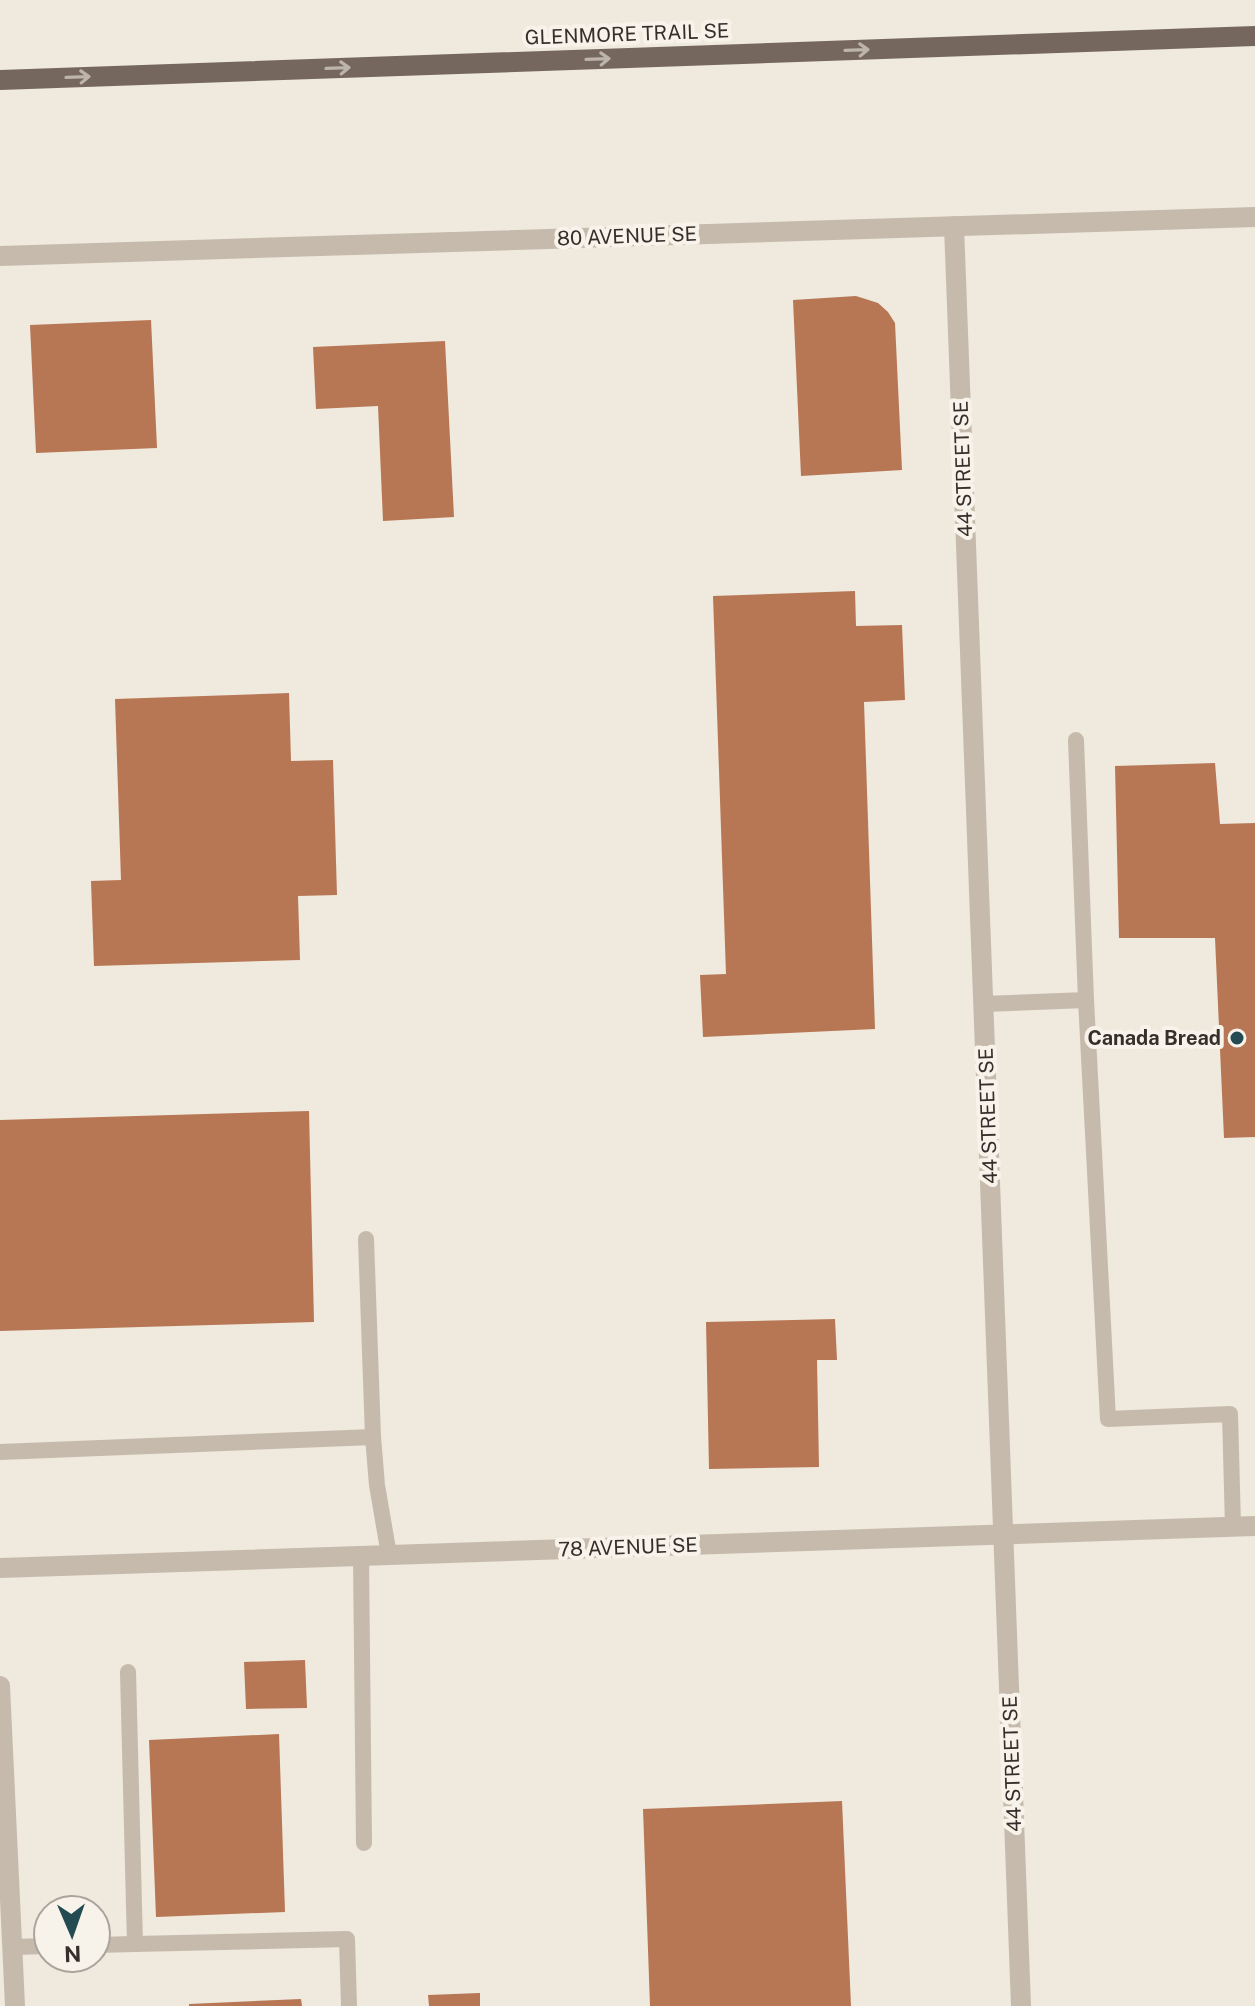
<svg xmlns="http://www.w3.org/2000/svg" width="1255" height="2006" font-family="'Public Sans',sans-serif">
  <style>
    .building { fill: #b77754 }
    .lines { fill: none; stroke-linecap: round; stroke-linejoin: round }
    .service { stroke: #c6baac; stroke-width: 16 }
    .minor { stroke: #c6baac; stroke-width: 20 }
    .primary { stroke: #75675d; stroke-width: 20 }
    .oneway { stroke: #bdb4ab }
    .poi-dot { fill: #244a52; stroke: #f8f3ea; stroke-width: 3 }
    .labels { text-anchor: middle; stroke-width: 8; stroke-linejoin: round; paint-order: stroke }
    .street-label { font-size: 20px; fill: #352e2a; stroke: #f8f3ea }
    .poi-label { font-size: 20px; font-weight: bold; fill: #352e2a; stroke: #f8f3ea; text-anchor: end }
  </style>
  <rect width="100%" height="100%" fill="#efe9de"/>
  <!-- building -->
  <g class="building">
    <polygon points="856,296 878,303 888,312 895,323 902,470 801,476 793,300"/>
    <polygon points="151,320 157,448 36,453 30,325"/>
    <polygon points="445,341 454,517 383,521 378,406 316,409 313,347"/>
    <polygon points="855,591 856,626 902,625 905,700 864,702 875,1029 703,1037 700,975 726,974 713,596"/>
    <polygon points="289,693 291,761 333,760 337,895 298,896 300,960 94,966 91,881 121,880 115,699"/>
    <polygon points="1215,763 1220,824 1255,823 1255,1137 1224,1138 1215,938 1119,938 1115,766"/>
    <polygon points="309,1111 314,1322 0,1331 0,1120"/>
    <polygon points="835,1319 837,1360 817,1360 819,1467 709,1469 706,1322"/>
    <polygon points="305,1660 307,1708 246,1709 244,1662"/>
    <polygon points="279,1734 285,1912 156,1917 149,1740"/>
    <polygon points="842,1801 851,2006 650,2006 643,1809"/>
    <polygon points="480,1993 480,2006 429,2006 428,1995"/>
    <polygon points="301,1999 302,2006 189,2006 189,2004"/>
  </g>
  <g class="lines">
    <!-- service -->
    <g class="service">
      <polyline points="1086,1000 1108,1419 1230,1414 1233,1526"/>
      <polyline points="983,1004 1086,1000 1076,740"/>
      <polyline points="366,1239 373,1437 377,1485 389,1555"/>
      <polyline points="0,1452 373,1437"/>
      <polyline points="361,1556 364,1843"/>
      <polyline points="135,1944 347,1939 349,2006"/>
      <polyline points="96,1945 135,1944 128,1672"/>
      <polyline points="14,1947 48,1946"/>
    </g>
    <!-- minor -->
    <g class="minor">
      <polyline points="954,226 1021,2006"/>
      <polyline points="0,256 1255,217"/>
      <polyline points="0,1568 1255,1526"/>
      <polyline points="0,1686 15,2006"/>
    </g>
    <!-- primary -->
    <polyline class="primary" points="0,80 1255,36"/>
  </g>
  <!-- one-way arrows -->
  <defs><path id="oneway-shaft" d="M-6 0H5M1.5-3L5.5 0L1.5 3" fill="none" stroke-width="1.6" stroke-linecap="round" stroke-linejoin="round" transform="scale(2)"/></defs>
  <g class="oneway">
    <use href="#oneway-shaft" transform="translate(857 50) rotate(-2)"/>
    <use href="#oneway-shaft" transform="translate(598 59) rotate(-2)"/>
    <use href="#oneway-shaft" transform="translate(338 68) rotate(-2)"/>
    <use href="#oneway-shaft" transform="translate(78 77) rotate(-2)"/>
  </g>
  <!-- markers -->
  <circle class="poi-dot" cx="1237" cy="1038" r="8"/>
  <g class="labels">
    <!-- street labels -->
    <g class="street-label">
      <text transform="translate(627 34) rotate(-2)" y="7">GLENMORE TRAIL SE</text>
      <text transform="translate(627 236) rotate(-2)" y="7">80 AVENUE SE</text>
      <text transform="translate(963 469) rotate(-92)" y="7">44 STREET SE</text>
      <text transform="translate(988 1116) rotate(-92)" y="7">44 STREET SE</text>
      <text transform="translate(628 1547) rotate(-2)" y="7">78 AVENUE SE</text>
      <text transform="translate(1012 1764) rotate(-92)" y="7">44 STREET SE</text>
    </g>
    <!-- poi labels -->
    <g class="poi-label">
      <text x="1221" y="1045">Canada Bread</text>
    </g>
  </g>
  <!-- north arrow -->
  <g transform="translate(72 1934) rotate(178)"><circle r="38" fill="#f8f3ea" stroke="#aaa49d" stroke-width="2"/>
  <path d="M0-6L14 30L0 20L-14 30Z" fill="#244a52"/>
  <text y="-12" font-size="22" font-weight="bold" text-anchor="middle" fill="#352e2a">N</text>
  </g>
</svg>
